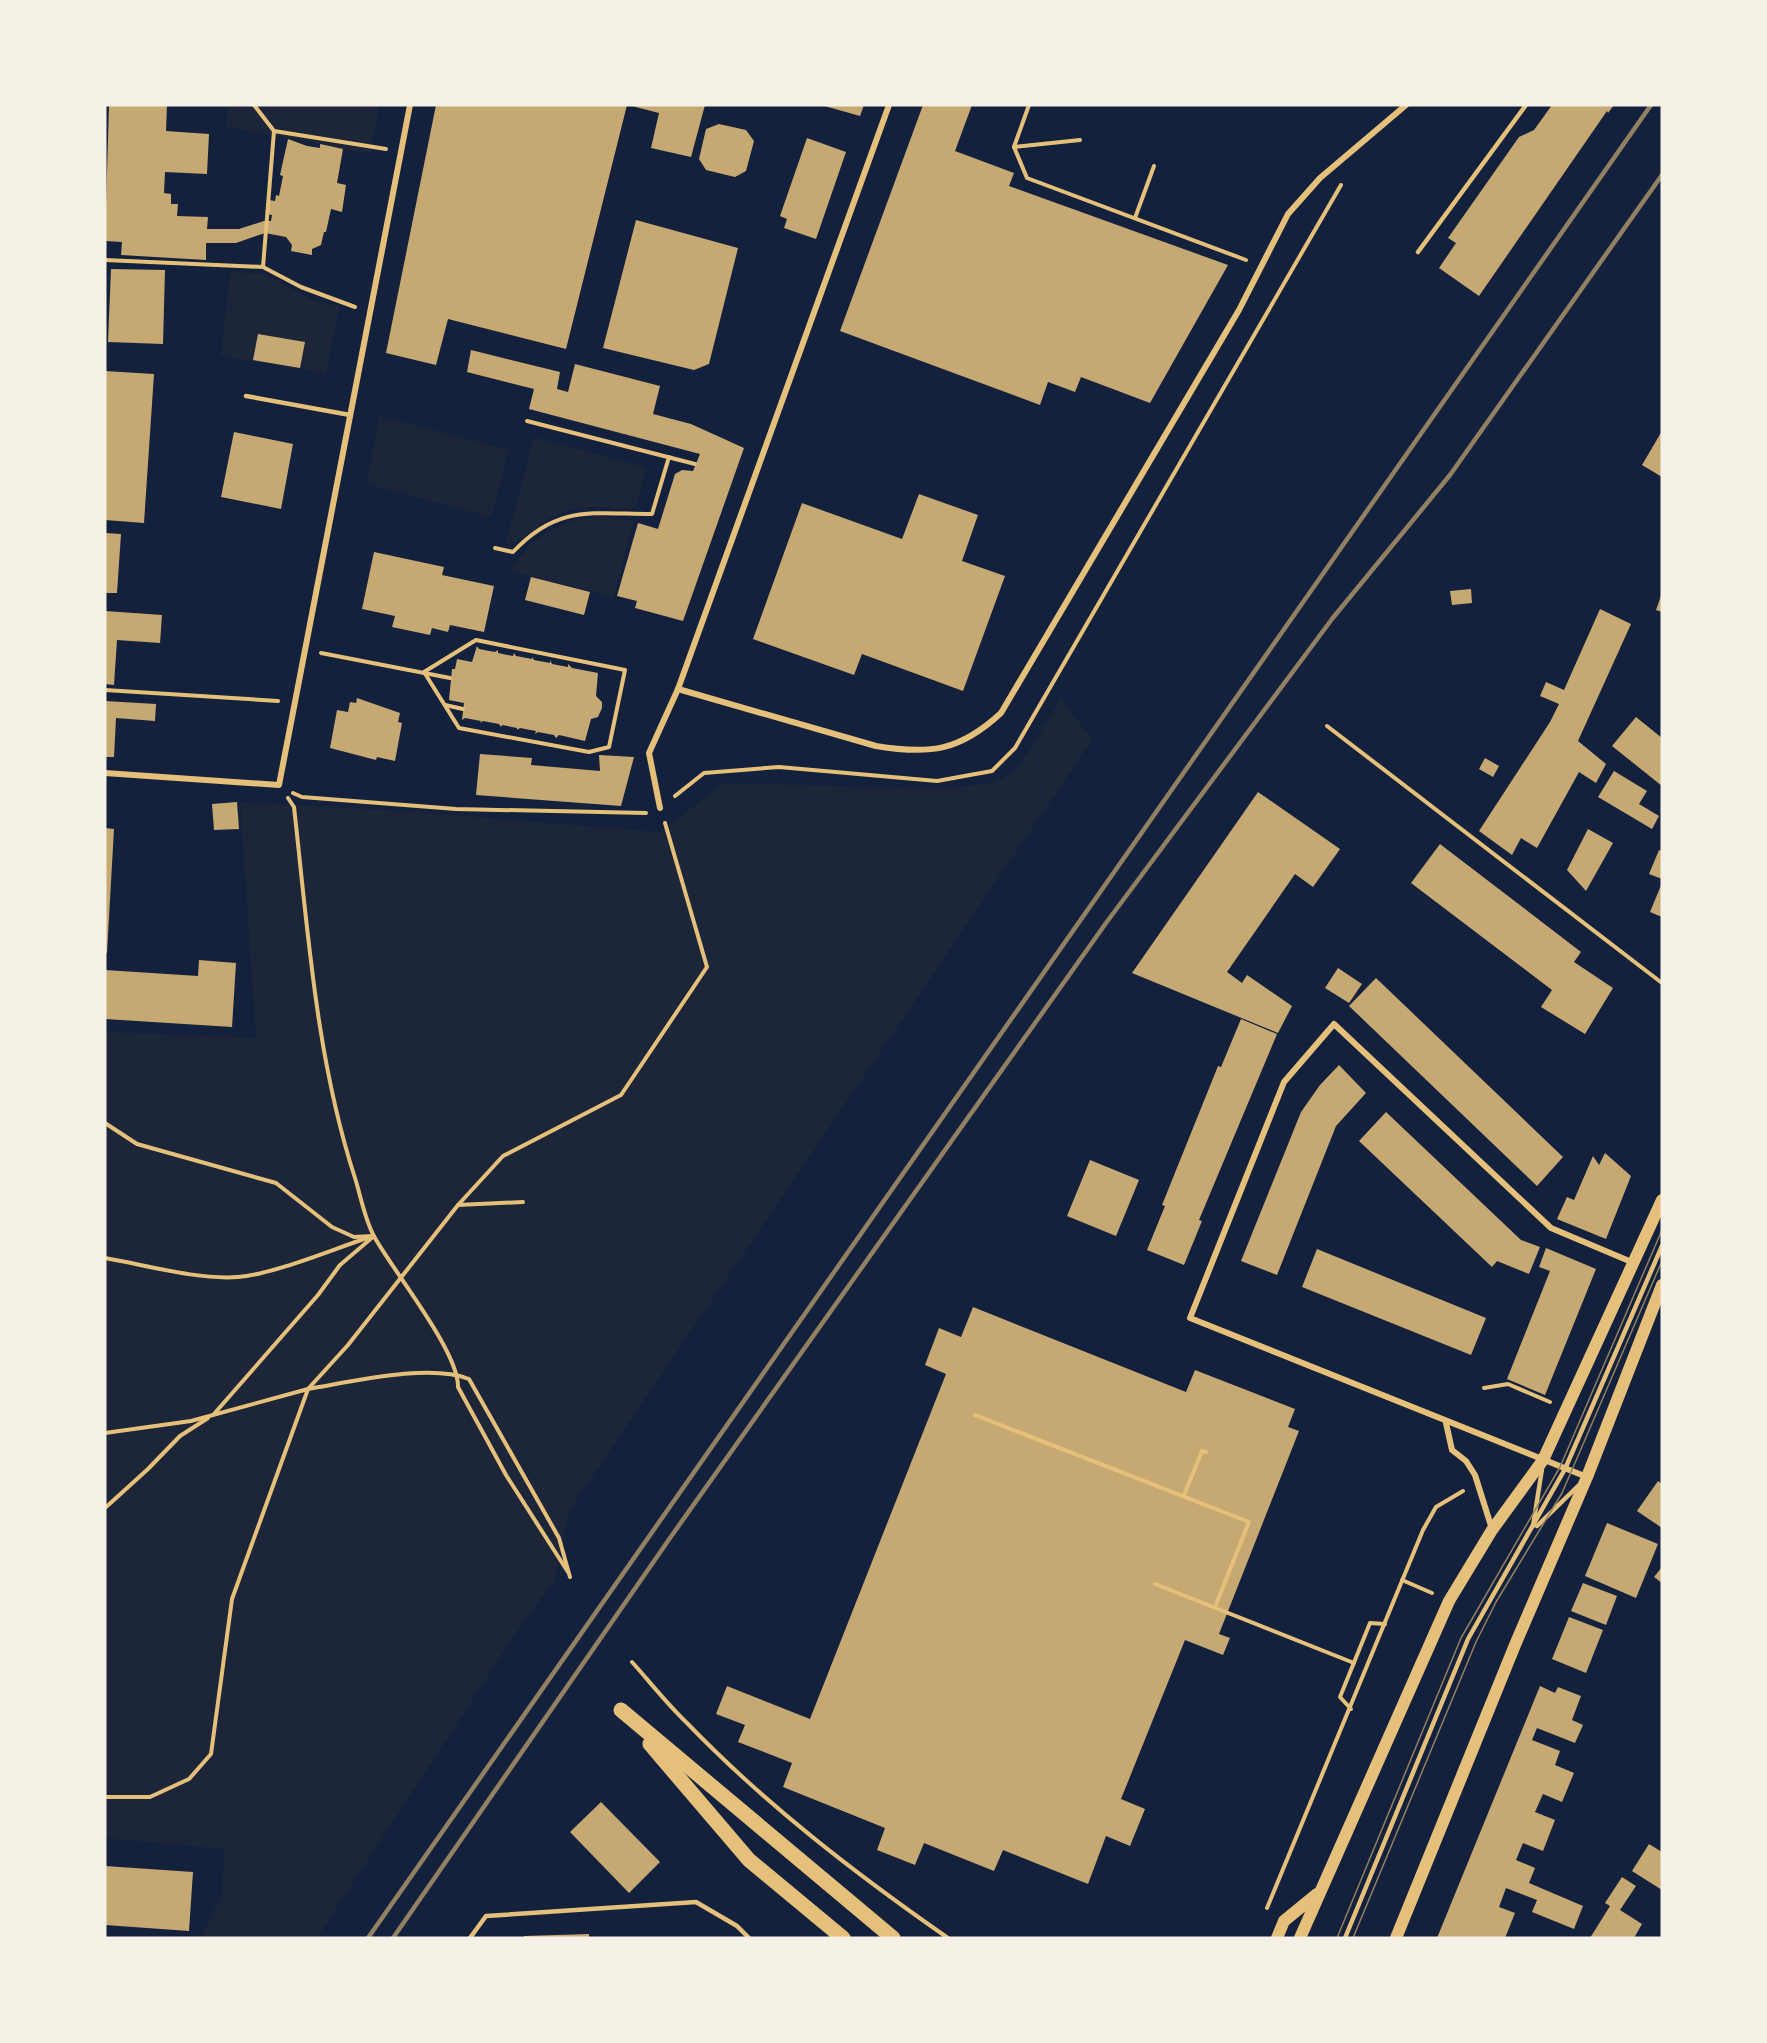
<svg xmlns="http://www.w3.org/2000/svg" width="1767" height="2043" font-family="Overpass,sans-serif">
  <style>
    .green { fill: #1d2539 }
    .building { fill: #c6a872 }
    .lines { fill: none; stroke-linecap: round; stroke-linejoin: round }
    .path { stroke: #e5c07b; stroke-width: 4 }
    .service { stroke: #e5c07b; stroke-width: 4.5 }
    .minor { stroke: #e5c07b; stroke-width: 6 }
    .secondary { stroke: #e5c07b; stroke-width: 12 }
    .primary { stroke: #e5c07b; stroke-width: 15 }
    .tram { stroke: #918062; stroke-width: 1.5 }
    .rail { stroke: #918062; stroke-width: 4.5 }
  </style>
  <rect width="100%" height="100%" fill="#14213d"/>
  <!-- green -->
  <g class="green">
    <polygon points="227,105 379,105 370,154 227,127"/>
    <polygon points="230,272 264,274 315,301 339,307 326,373 221,356"/>
    <polygon points="379,416 509,450 491,517 367,484"/>
    <path d="M534 437 647 468 636 506C623 514 605 506 590 507 578 508 564 511 554 516 537 523 524 544 506 543Z"/>
    <path d="M599 516 634 521 613 597 511 571C530 536 560 520 599 516Z"/>
    <polygon points="1061,698 1092,740 569,1511 555,1581 522,1624 317,1938 201,1938 222,1893 224,1849 105,1838 105,1032 256,1038 240,802 414,812 660,832 724,783 938,789 993,783 1018,769"/>
  </g>
  <!-- building -->
  <g class="building">
    <polygon points="109,105 167,105 166,131 209,134 207,174 165,172 164,193 171,194 171,204 178,204 177,216 208,217 207,229 239,229 264,221 271,221 272,215 266,214 269,200 275,201 276,195 279,196 283,176 280,175 288,139 307,146 320,148 320,144 343,149 337,183 346,185 342,212 331,209 326,232 324,232 321,245 312,249 312,255 291,251 292,245 286,237 265,233 236,243 206,243 206,260 121,255 122,242 105,241"/>
    <polygon points="436,105 627,105 566,349 448,319 436,365 386,353"/>
    <polygon points="705,105 691,157 651,148 659,113 632,106"/>
    <polygon points="821,105 864,105 860,116"/>
    <polygon points="923,105 972,105 955,151 1014,173 1009,186 1228,265 1150,403 1081,377 1075,392 1048,382 1040,405 840,331"/>
    <polygon points="1552,105 1614,105 1608,113 1607,111 1479,296 1439,268 1456,243 1448,238 1519,137 1534,130"/>
    <polygon points="719,124 746,130 754,141 746,171 735,177 706,170 699,159 706,129"/>
    <polygon points="807,138 846,152 816,239 784,228 787,219 780,216"/>
    <polygon points="636,220 738,248 709,364 694,370 603,348"/>
    <polygon points="111,269 165,270 163,344 108,342"/>
    <polygon points="258,334 305,342 300,368 253,360"/>
    <polygon points="471,350 560,372 557,389 568,392 575,364 660,386 653,414 691,424 744,448 683,621 635,608 637,601 617,596 638,523 658,529 675,474 682,470 693,471 700,454 529,409 534,389 467,372"/>
    <polygon points="105,371 154,374 144,523 105,520"/>
    <polygon points="1662,431 1662,477 1642,465"/>
    <polygon points="234,432 293,444 281,509 221,497"/>
    <polygon points="919,494 978,515 962,561 1005,576 963,691 862,654 854,675 753,639 802,503 902,539"/>
    <polygon points="105,533 121,534 117,593 105,593"/>
    <polygon points="374,552 444,567 442,575 494,586 484,632 450,625 448,632 432,628 430,635 392,627 395,616 362,609"/>
    <polygon points="531,577 590,592 584,615 525,600"/>
    <polygon points="1471,589 1472,603 1452,605 1450,591"/>
    <polygon points="1662,593 1662,612 1656,610"/>
    <polygon points="1600,609 1631,624 1578,741 1606,764 1596,783 1579,772 1537,848 1521,838 1512,855 1479,831 1550,722 1559,704 1540,696 1546,682 1564,690"/>
    <polygon points="105,611 162,615 160,643 117,640 114,685 105,684"/>
    <polygon points="477,646 479,649 495,652 498,650 498,653 513,656 514,653 516,656 532,659 532,657 534,660 550,663 550,660 552,664 568,667 568,664 572,668 598,673 596,696 602,702 602,708 598,717 591,719 585,741 559,735 556,738 554,735 538,732 535,734 536,731 520,728 517,730 517,728 502,725 501,727 499,724 483,721 480,723 481,721 465,718 462,720 464,703 449,700 452,669 455,669 457,659 472,662"/>
    <polygon points="357,698 400,713 398,722 402,723 395,761 377,757 376,760 330,748 337,710 348,712 350,702 356,703"/>
    <polygon points="105,701 156,704 155,721 116,718 114,757 105,757"/>
    <polygon points="1636,717 1662,738 1662,786 1612,746"/>
    <polygon points="480,754 532,758 531,765 600,771 599,755 634,757 621,806 476,795"/>
    <polygon points="1485,758 1499,766 1493,777 1479,769"/>
    <polygon points="1614,771 1647,791 1639,804 1659,816 1652,829 1598,797"/>
    <polygon points="1258,792 1340,849 1313,887 1295,874 1227,972 1242,983 1247,975 1292,1006 1278,1033 1132,973"/>
    <polygon points="237,802 239,829 214,830 212,804"/>
    <polygon points="105,828 114,829 107,953 105,953"/>
    <polygon points="1588,829 1613,843 1586,891 1567,870"/>
    <polygon points="1440,844 1581,952 1574,962 1613,988 1585,1034 1541,1007 1552,990 1411,883"/>
    <polygon points="1659,850 1662,851 1662,879 1649,874"/>
    <polygon points="1662,883 1662,917 1650,912"/>
    <polygon points="199,960 236,963 232,1027 105,1019 105,970 198,976"/>
    <polygon points="1338,968 1362,984 1349,1003 1325,988"/>
    <polygon points="1376,978 1563,1157 1537,1186 1349,1006"/>
    <polygon points="1241,1019 1277,1034 1199,1220 1202,1221 1184,1265 1147,1250 1165,1206 1162,1205 1218,1066 1221,1067"/>
    <polygon points="1339,1065 1366,1093 1336,1126 1277,1275 1241,1261 1301,1112 1320,1085"/>
    <polygon points="1386,1112 1521,1240 1540,1247 1529,1274 1497,1261 1492,1267 1359,1141"/>
    <polygon points="1605,1153 1631,1176 1606,1239 1557,1219 1567,1197 1574,1200 1593,1156 1599,1165"/>
    <polygon points="1090,1160 1139,1180 1116,1236 1067,1216"/>
    <polygon points="1546,1248 1596,1269 1545,1395 1507,1379 1550,1271 1539,1267"/>
    <polygon points="1317,1249 1486,1318 1471,1355 1302,1287"/>
    <polygon points="973,1307 1186,1392 1195,1370 1295,1409 1288,1427 1299,1431 1219,1634 1230,1638 1223,1655 1185,1640 1121,1799 1145,1809 1130,1846 1106,1836 1088,1884 1003,1850 994,1871 924,1843 915,1865 877,1850 885,1828 783,1787 792,1763 738,1742 745,1725 716,1714 727,1686 810,1719 946,1374 925,1365 939,1328 961,1337"/>
    <polygon points="1658,1481 1662,1484 1662,1528 1637,1511"/>
    <polygon points="1607,1523 1658,1544 1636,1598 1585,1576"/>
    <polygon points="1662,1567 1662,1583 1654,1577"/>
    <polygon points="1583,1583 1617,1596 1606,1625 1571,1611"/>
    <polygon points="1569,1617 1603,1630 1586,1673 1552,1659"/>
    <polygon points="1540,1686 1555,1693 1558,1687 1581,1696 1572,1720 1583,1725 1575,1743 1537,1728 1532,1740 1560,1751 1555,1765 1574,1773 1562,1802 1543,1794 1535,1812 1555,1820 1543,1851 1523,1843 1516,1860 1535,1868 1529,1883 1583,1906 1574,1929 1532,1912 1537,1900 1506,1888 1499,1907 1515,1913 1505,1938 1437,1938"/>
    <polygon points="601,1802 660,1862 629,1893 570,1832"/>
    <polygon points="1649,1844 1662,1852 1662,1890 1632,1871"/>
    <polygon points="105,1866 193,1872 189,1931 105,1925"/>
    <polygon points="1622,1877 1636,1886 1620,1910 1642,1924 1634,1938 1590,1938 1610,1906 1605,1903"/>
    <polygon points="589,1934 589,1938 524,1938 524,1936"/>
  </g>
  <g class="lines">
    <!-- path -->
    <g class="path">
      <polyline points="1029,105 1014,147 1027,178 1246,260"/>
      <polyline points="274,131 386,149"/>
      <polyline points="1014,147 1080,140"/>
      <polyline points="1135,218 1154,166"/>
      <polyline points="105,260 263,267 274,131 254,105"/>
      <polyline points="263,267 301,287 355,307"/>
      <polyline points="527,421 695,464"/>
      <path d="M495 548 513 552C558 504 592 514 652 514L669 457"/>
      <polygon points="476,640 625,670 609,747 589,752 459,728 424,672"/>
      <polyline points="321,653 450,678"/>
      <polyline points="105,690 278,701"/>
      <polyline points="445,705 463,709"/>
      <polyline points="1327,726 1662,983"/>
      <polyline points="293,793 302,797 456,809 646,813"/>
      <polyline points="675,796 704,773 779,767 937,781 992,771 1015,748 1341,185"/>
      <path d="M288 798 294 807C308 931 316 1058 355 1178 361 1197 365 1221 375 1238 394 1272 459 1352 458 1387L506 1475 568 1572"/>
      <polyline points="105,1123 137,1144 276,1183 332,1227 354,1237 372,1236"/>
      <polyline points="458,1205 523,1202"/>
      <path d="M105 1258C146 1265 197 1280 238 1277 274 1274 331 1250 367 1238"/>
      <polyline points="1484,1388 1508,1384 1550,1402"/>
      <polyline points="214,1414 318,1295 340,1265 374,1236"/>
      <polyline points="975,1415 1249,1522 1215,1607"/>
      <polyline points="105,1433 191,1421 308,1389 348,1345 458,1205 503,1156 621,1095 707,967 665,823"/>
      <polyline points="1184,1495 1202,1451 1206,1452"/>
      <polyline points="105,1508 148,1469 180,1436 208,1418"/>
      <polyline points="1402,1580 1432,1593"/>
      <polyline points="1155,1584 1354,1663"/>
      <path d="M632 1662C650 1682 667 1704 687 1723 765 1804 856 1874 948 1938"/>
      <polyline points="1351,1709 1340,1697 1370,1623 1385,1624"/>
      <path d="M105 1797H150L189 1779 211 1754 232 1599 308 1389C351 1382 429 1363 469 1379L559 1538 570 1577"/>
      <polyline points="1267,1908 1423,1530 1436,1507 1463,1491"/>
    </g>
    <!-- service -->
    <g class="service">
      <polyline points="1418,252 1526,105"/>
      <polyline points="246,396 350,415"/>
      <polyline points="1533,1526 1542,1469"/>
      <polyline points="1537,1526 1578,1486"/>
      <polyline points="470,1938 486,1916 696,1902 737,1926 749,1938"/>
      <polyline points="1345,1938 1468,1639 1565,1469 1662,1246"/>
    </g>
    <!-- minor -->
    <g class="minor">
      <polyline points="678,689 889,105"/>
      <polyline points="105,773 279,785 410,105"/>
      <path d="M660 808 649 753 678 689 876 746C930 755 960 751 1001 713L1239 310 1288 214 1320 178 1406 105"/>
      <polyline points="1446,1423 1452,1450 1466,1461 1475,1475 1492,1529"/>
      <polyline points="1587,1477 1190,1318 1284,1082 1334,1024 1551,1228 1634,1263"/>
    </g>
    <!-- secondary -->
    <g class="secondary">
      <polyline points="1277,1938 1284,1921 1317,1894"/>
      <polyline points="1300,1938 1449,1601 1492,1530 1543,1460 1662,1200"/>
      <polyline points="1396,1938 1515,1645 1587,1477 1662,1285"/>
    </g>
    <!-- primary -->
    <g class="primary">
      <polyline points="621,1710 893,1938"/>
      <polyline points="650,1744 749,1860 843,1938"/>
    </g>
    <!-- tram -->
    <g class="tram">
      <polyline points="1337,1938 1461,1638 1560,1467 1662,1230"/>
      <polyline points="1353,1938 1476,1642 1496,1602 1562,1493 1662,1261"/>
    </g>
    <!-- rail -->
    <g class="rail">
      <polyline points="368,1938 1651,105"/>
      <polyline points="393,1938 670,1538 1106,923 1332,619 1450,475 1662,175"/>
    </g>
  </g>
  <!-- border -->
  <rect width="1767" height="2043" fill="none" stroke="#f6f1e7" stroke-width="213"/>
</svg>
